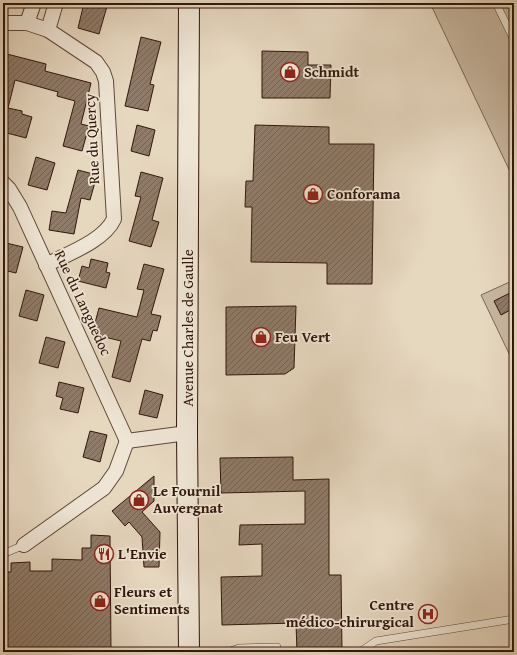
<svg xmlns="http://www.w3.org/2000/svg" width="517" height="655" font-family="'Gentium Book Plus',serif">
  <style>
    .grass { fill: #c7b6a0; stroke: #7c6656 }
    .building { fill: url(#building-hatch); stroke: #31170b }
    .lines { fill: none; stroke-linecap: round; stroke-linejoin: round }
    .lane-casing { stroke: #5e4738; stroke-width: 8 }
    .street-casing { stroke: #5e4738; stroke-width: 16 }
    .secondary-casing { stroke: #31170b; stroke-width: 22 }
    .lane { stroke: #efe5d5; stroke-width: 7 }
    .street { stroke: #efe5d5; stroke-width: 14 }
    .secondary { stroke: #efe5d5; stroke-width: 20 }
    .labels { text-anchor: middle; stroke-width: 3.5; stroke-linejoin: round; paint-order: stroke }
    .poi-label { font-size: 15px; font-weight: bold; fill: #31170b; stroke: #efe5d5; text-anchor: start }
    .street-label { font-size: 15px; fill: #31170b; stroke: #efe5d5 }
  </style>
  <defs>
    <pattern id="building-hatch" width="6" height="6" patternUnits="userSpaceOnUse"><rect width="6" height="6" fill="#8f7b69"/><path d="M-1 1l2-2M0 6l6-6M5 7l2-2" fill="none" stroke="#756455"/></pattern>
  </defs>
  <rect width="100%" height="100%" fill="#e6d7bf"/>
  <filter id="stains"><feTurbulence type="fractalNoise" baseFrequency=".005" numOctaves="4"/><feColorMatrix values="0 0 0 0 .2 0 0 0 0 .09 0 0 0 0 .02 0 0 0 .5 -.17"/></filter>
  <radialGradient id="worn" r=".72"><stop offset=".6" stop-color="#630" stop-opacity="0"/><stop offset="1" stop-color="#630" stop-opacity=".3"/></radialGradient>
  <!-- grass -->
  <g class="grass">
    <polygon points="430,3 514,3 514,180 440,24"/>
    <polygon points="514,280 514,364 481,295"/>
  </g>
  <!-- building -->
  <g class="building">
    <polygon points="84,3 108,3 99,34 78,28"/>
    <polygon points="141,37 161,42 150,84 154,85 148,111 125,106"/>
    <polygon points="262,51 308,52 308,65 331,65 330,98 262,98"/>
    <polygon points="3,53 46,64 45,71 91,83 81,124 89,126 82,151 63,146 75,101 57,96 58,92 15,80 8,108 22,111 22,114 32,117 26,138 3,132 7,110 3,111"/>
    <polygon points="137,125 155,130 149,156 131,151"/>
    <polygon points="255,125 329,127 329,144 374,144 372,284 327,284 327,263 251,262 252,207 245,207 246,181 253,181"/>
    <polygon points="36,157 55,163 47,190 28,185"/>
    <polygon points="78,170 97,175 90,200 81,198 74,234 49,230 52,211 66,213"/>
    <polygon points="141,172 163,178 152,220 159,222 151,247 129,241 141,197 135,196"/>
    <polygon points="6,243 23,247 16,273 3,270 3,252"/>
    <polygon points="91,259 108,263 106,272 110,273 106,288 78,281 82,266 89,268"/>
    <polygon points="144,264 164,269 151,314 161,316 157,331 153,330 150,341 142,339 130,382 112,377 121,341 92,334 99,308 137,317 144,290 137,289"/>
    <polygon points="26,290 44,295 37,321 19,316"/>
    <polygon points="514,291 514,308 501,315 494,301"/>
    <polygon points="296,306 294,368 285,374 226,375 226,307"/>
    <polygon points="46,337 65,342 58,368 39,363"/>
    <polygon points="59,382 84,388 78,413 60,409 63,398 56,396"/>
    <polygon points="145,390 163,395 157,418 139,414"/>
    <polygon points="90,431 107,435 100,462 83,457"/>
    <polygon points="293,457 293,480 329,479 329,575 341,575 342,652 297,652 296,623 222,625 221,577 262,576 262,544 239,545 240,525 305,524 305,491 221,493 220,458"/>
    <polygon points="154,476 154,501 142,512 160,532 159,567 144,567 142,537 129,522 125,526 112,511"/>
    <polygon points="91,535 110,536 111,652 3,652 4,572 11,572 11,563 30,562 30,571 52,571 52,559 82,560 82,548 91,548"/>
  </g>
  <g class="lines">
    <defs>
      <g id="lane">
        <polyline points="496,3 514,40"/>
        <polyline points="3,554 24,545"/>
        <polyline points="227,652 239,648 277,647"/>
        <polyline points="360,652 376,641 514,619"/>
      </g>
      <g id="street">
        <path d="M3 23H27L48 30 96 62 103 72 106 81 114 219C104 241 67 254 46 265"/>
        <polyline points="27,23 34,3"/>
        <polyline points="48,30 56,3"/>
        <polyline points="3,183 9,189 20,207 127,441 187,433"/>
        <polyline points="24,545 104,488 116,471 127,441"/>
      </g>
      <polyline id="secondary" points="189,652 187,433 189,3"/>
    </defs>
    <!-- lane casing -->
    <use href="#lane" class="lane-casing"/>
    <!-- street casing -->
    <use href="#street" class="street-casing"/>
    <!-- secondary casing -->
    <use href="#secondary" class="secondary-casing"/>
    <!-- lane -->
    <use href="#lane" class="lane"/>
    <!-- street -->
    <use href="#street" class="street"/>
    <!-- secondary -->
    <use href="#secondary" class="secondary"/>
  </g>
  <!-- icons -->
  <defs>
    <symbol id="shop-ring" viewBox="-11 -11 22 22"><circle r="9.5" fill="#efe5d5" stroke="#8f2418" stroke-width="1.5"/><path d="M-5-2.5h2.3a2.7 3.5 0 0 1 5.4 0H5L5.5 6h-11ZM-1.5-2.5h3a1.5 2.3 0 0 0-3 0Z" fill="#8f2418"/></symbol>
    <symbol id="restaurant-ring" viewBox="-11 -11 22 22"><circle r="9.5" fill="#efe5d5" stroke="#8f2418" stroke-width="1.5"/><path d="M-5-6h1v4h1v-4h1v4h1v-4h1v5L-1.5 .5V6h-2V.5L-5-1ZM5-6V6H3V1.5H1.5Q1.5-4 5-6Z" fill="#8f2418"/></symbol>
    <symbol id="hospital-ring" viewBox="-11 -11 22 22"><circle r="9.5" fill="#efe5d5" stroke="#8f2418" stroke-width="1.5"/><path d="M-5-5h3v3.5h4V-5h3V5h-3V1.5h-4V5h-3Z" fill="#8f2418"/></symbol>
  </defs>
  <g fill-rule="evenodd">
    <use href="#shop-ring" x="279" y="61" width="22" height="22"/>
    <use href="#shop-ring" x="302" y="183" width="22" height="22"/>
    <use href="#shop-ring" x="250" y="326" width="22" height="22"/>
    <use href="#shop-ring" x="128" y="489" width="22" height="22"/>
    <use href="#restaurant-ring" x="93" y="543" width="22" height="22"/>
    <use href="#shop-ring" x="89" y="590" width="22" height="22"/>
    <use href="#hospital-ring" x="417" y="603" width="22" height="22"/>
  </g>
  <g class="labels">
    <!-- poi labels -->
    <g class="poi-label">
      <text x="304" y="77">Schmidt</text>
      <text x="327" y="199">Conforama</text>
      <text x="275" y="342">Feu Vert</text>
      <text x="153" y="496">Le Fournil<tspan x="153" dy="17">Auvergnat</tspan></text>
      <text x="118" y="559">L'Envie</text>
      <text x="114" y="597">Fleurs et<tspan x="114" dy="17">Sentiments</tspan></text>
      <text x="414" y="610" text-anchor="end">Centre<tspan x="414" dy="17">médico-chirurgical</tspan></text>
    </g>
    <!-- street labels -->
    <g class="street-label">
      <text transform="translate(92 139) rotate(-93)" y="5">Rue du Quercy</text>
      <text transform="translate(83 303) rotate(65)" y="5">Rue du Languedoc</text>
      <text transform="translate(188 328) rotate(-90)" y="5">Avenue Charles de Gaulle</text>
    </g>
  </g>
  <!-- margin -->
  <rect width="517" height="655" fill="none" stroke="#e6d7bf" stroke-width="16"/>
  <rect x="4" y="4" width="509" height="647" fill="none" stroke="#31170b" stroke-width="2"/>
  <rect x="8" y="8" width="501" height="639" fill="none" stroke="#31170b"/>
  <rect width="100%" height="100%" filter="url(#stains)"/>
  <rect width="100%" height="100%" fill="url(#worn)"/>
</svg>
